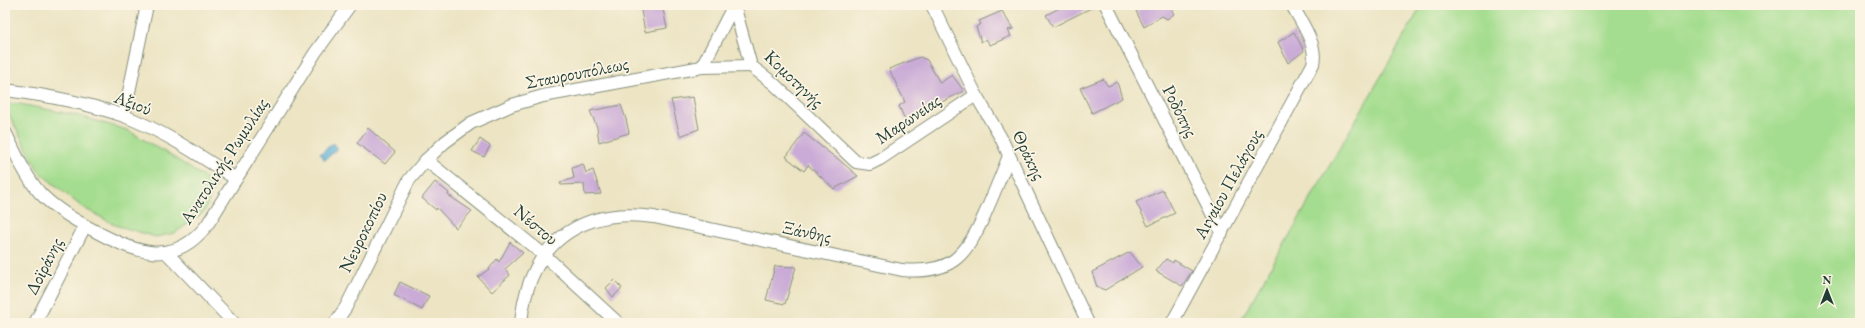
<svg xmlns="http://www.w3.org/2000/svg" width="1865" height="328" font-family="'EB Garamond',serif">
  <style>
    .green { fill: #a4dd8f; stroke: #628d62 }
    .water { fill: #5cb0d8; stroke: #3e7686 }
    .building { fill: #caabd7 }
    .lines { fill: none; stroke-linecap: round; stroke-linejoin: round }
    .minor-casing { stroke: #86907c; stroke-width: 14 }
    .minor { stroke: #fff; stroke-width: 12 }
    .labels { text-anchor: middle; stroke-width: 3.5; stroke-linejoin: round; paint-order: stroke }
    .street-label { font-size: 18px; fill: #1f3d34; stroke: #fcf5e5 }
  </style>
  <rect width="100%" height="100%" fill="#fcf5e5"/>
  <filter id="ink" filterUnits="userSpaceOnUse"><feTurbulence type="fractalNoise" baseFrequency=".025" numOctaves="2"/><feDisplacementMap in="SourceGraphic" scale="8" xChannelSelector="R" yChannelSelector="G"/><feConvolveMatrix kernelMatrix="1 2 1 2 8 2 1 2 1" color-interpolation-filters="sRGB"/></filter>
  <filter id="wash" filterUnits="userSpaceOnUse"><feTurbulence type="fractalNoise" baseFrequency=".012" numOctaves="4" result="noise"/><feDisplacementMap in="SourceGraphic" scale="16" xChannelSelector="R" yChannelSelector="G"/><feGaussianBlur stdDeviation="0.9" result="paint"/><feColorMatrix in="noise" values="0 0 0 0 0 0 0 0 0 0 0 0 0 0 0 0 0 1.4 0 .05"/><feComposite in="paint" operator="in"/></filter>
  <g filter="url(#wash)">
    <rect width="100%" height="100%" fill="#ece4c3"/>
    <!-- green -->
    <g class="green">
      <polygon points="1422,5 1860,5 1860,323 1239,323"/>
      <polygon points="5,103 20,104 76,115 127,130 170,155 216,185 204,212 175,233 156,237 115,225 82,207 39,172 5,107"/>
    </g>
    <!-- water -->
    <polygon class="water" points="333,143 338,148 325,160 320,154"/>
    <g id="blocks">
      <!-- building -->
      <g class="building">
        <polygon points="640,5 662,5 667,28 645,32"/>
        <polygon points="1065,5 1097,5 1053,27 1046,15"/>
        <polygon points="1142,5 1180,5 1172,10 1174,14 1167,19 1162,16 1144,27 1136,11 1145,7"/>
        <polygon points="1002,11 1013,29 1008,30 1011,36 990,45 986,39 981,42 976,27 981,24 979,21"/>
        <polygon points="1294,32 1304,51 1288,63 1278,42"/>
        <polygon points="920,57 927,60 940,83 952,75 964,91 905,120 899,106 905,102 889,69"/>
        <polygon points="1103,79 1108,86 1117,82 1122,98 1092,113 1080,88"/>
        <polygon points="693,97 699,129 680,136 671,100"/>
        <polygon points="621,105 626,119 629,133 599,142 597,127 590,111"/>
        <polygon points="368,128 395,152 385,164 357,143"/>
        <polygon points="804,133 836,158 837,158 858,176 834,189 808,165 804,171 786,157"/>
        <polygon points="480,139 490,146 484,157 472,151"/>
        <polygon points="583,164 586,173 593,170 601,194 585,195 584,184 561,185 560,183 574,178 572,168"/>
        <polygon points="435,182 449,193 448,195 472,211 456,228 437,208 436,210 422,198"/>
        <polygon points="1163,190 1175,213 1148,226 1136,202"/>
        <polygon points="510,242 523,253 505,269 510,275 492,292 478,277 489,269 497,259 499,262"/>
        <polygon points="1130,252 1142,267 1105,290 1097,287 1092,272"/>
        <polygon points="1166,259 1173,263 1174,260 1192,271 1182,286 1156,271"/>
        <polygon points="775,266 796,267 785,304 766,300"/>
        <polygon points="614,280 622,288 613,297 606,288"/>
        <polygon points="400,282 429,296 422,310 394,295"/>
      </g>
    </g>
  </g>
  <g filter="url(#ink)">
    <use href="#blocks" fill-opacity="0" stroke="#86907c" stroke-width="1"/>
    <g class="lines">
      <defs>
        <g id="minor">
          <polyline points="734,5 751,66 773,83 856,162 870,164 880,159 976,95"/>
          <polyline points="932,5 976,95 1001,138 1088,323"/>
          <polyline points="1106,5 1222,233"/>
          <polyline points="702,67 734,5"/>
          <path d="M5 90C45 95 87 103 124 116 164 131 200 156 236 179"/>
          <polyline points="124,116 147,5"/>
          <path d="M5 132C15 152 25 176 40 193 55 209 76 221 95 231 135 253 174 268 207 225L315 53 350 5"/>
          <polyline points="426,160 544,255 618,323"/>
          <polyline points="166,252 234,323"/>
          <polyline points="35,323 85,226"/>
          <polyline points="335,323 346,307 409,180 426,160 445,142 471,123 512,105 543,96 702,67 751,66"/>
          <path d="M521 323C528 246 578 206 654 217L902 270C950 274 965 258 984 216 993 196 1001 176 1009 156"/>
          <path d="M1172 323 1313 64C1318 45 1301 22 1292 5"/>
        </g>
      </defs>
      <!-- minor casing -->
      <use href="#minor" class="minor-casing"/>
      <!-- minor -->
      <use href="#minor" class="minor"/>
    </g>
  </g>
  <g class="labels">
    <!-- street labels -->
    <g class="street-label">
      <text transform="translate(577 73) rotate(-11)" y="6">Σταυρουπόλεως</text>
      <text transform="translate(794 79) rotate(44)" y="6">Κομοτηνής</text>
      <text transform="translate(133 103) rotate(21)" y="6">Αξιού</text>
      <text transform="translate(1180 111) rotate(63)" y="6">Ροδόπης</text>
      <text transform="translate(908 119) rotate(-34)" y="6">Μαρωνείας</text>
      <text transform="translate(1029 155) rotate(64)" y="6">Θράκης</text>
      <text transform="translate(224 161) rotate(-57)" y="6">Ανατολικής Ρωμυλίας</text>
      <text transform="translate(1228 184) rotate(-61)" y="6">Αιγαίου Πελάγους</text>
      <text transform="translate(536 225) rotate(40)" y="6">Νέστου</text>
      <text transform="translate(363 232) rotate(-64)" y="6">Νευροκοπίου</text>
      <text transform="translate(807 232) rotate(12)" y="6">Ξάνθης</text>
      <text transform="translate(44 266) rotate(-63)" y="6">Δοϊράνης</text>
    </g>
  </g>
  <!-- margin -->
  <rect width="1865" height="328" fill="none" stroke="#fcf5e5" stroke-width="20"/>
  <!-- north arrow -->
  <g transform="translate(1827 290)" stroke="#fcf5e5" stroke-width="3" paint-order="stroke">
  <path d="M0-3L7 15L0 10L-7 15Z" fill="#1f3d34"/>
  <text y="-6" font-size="11" font-weight="bold" text-anchor="middle" fill="#1f3d34">N</text>
  </g>
</svg>
